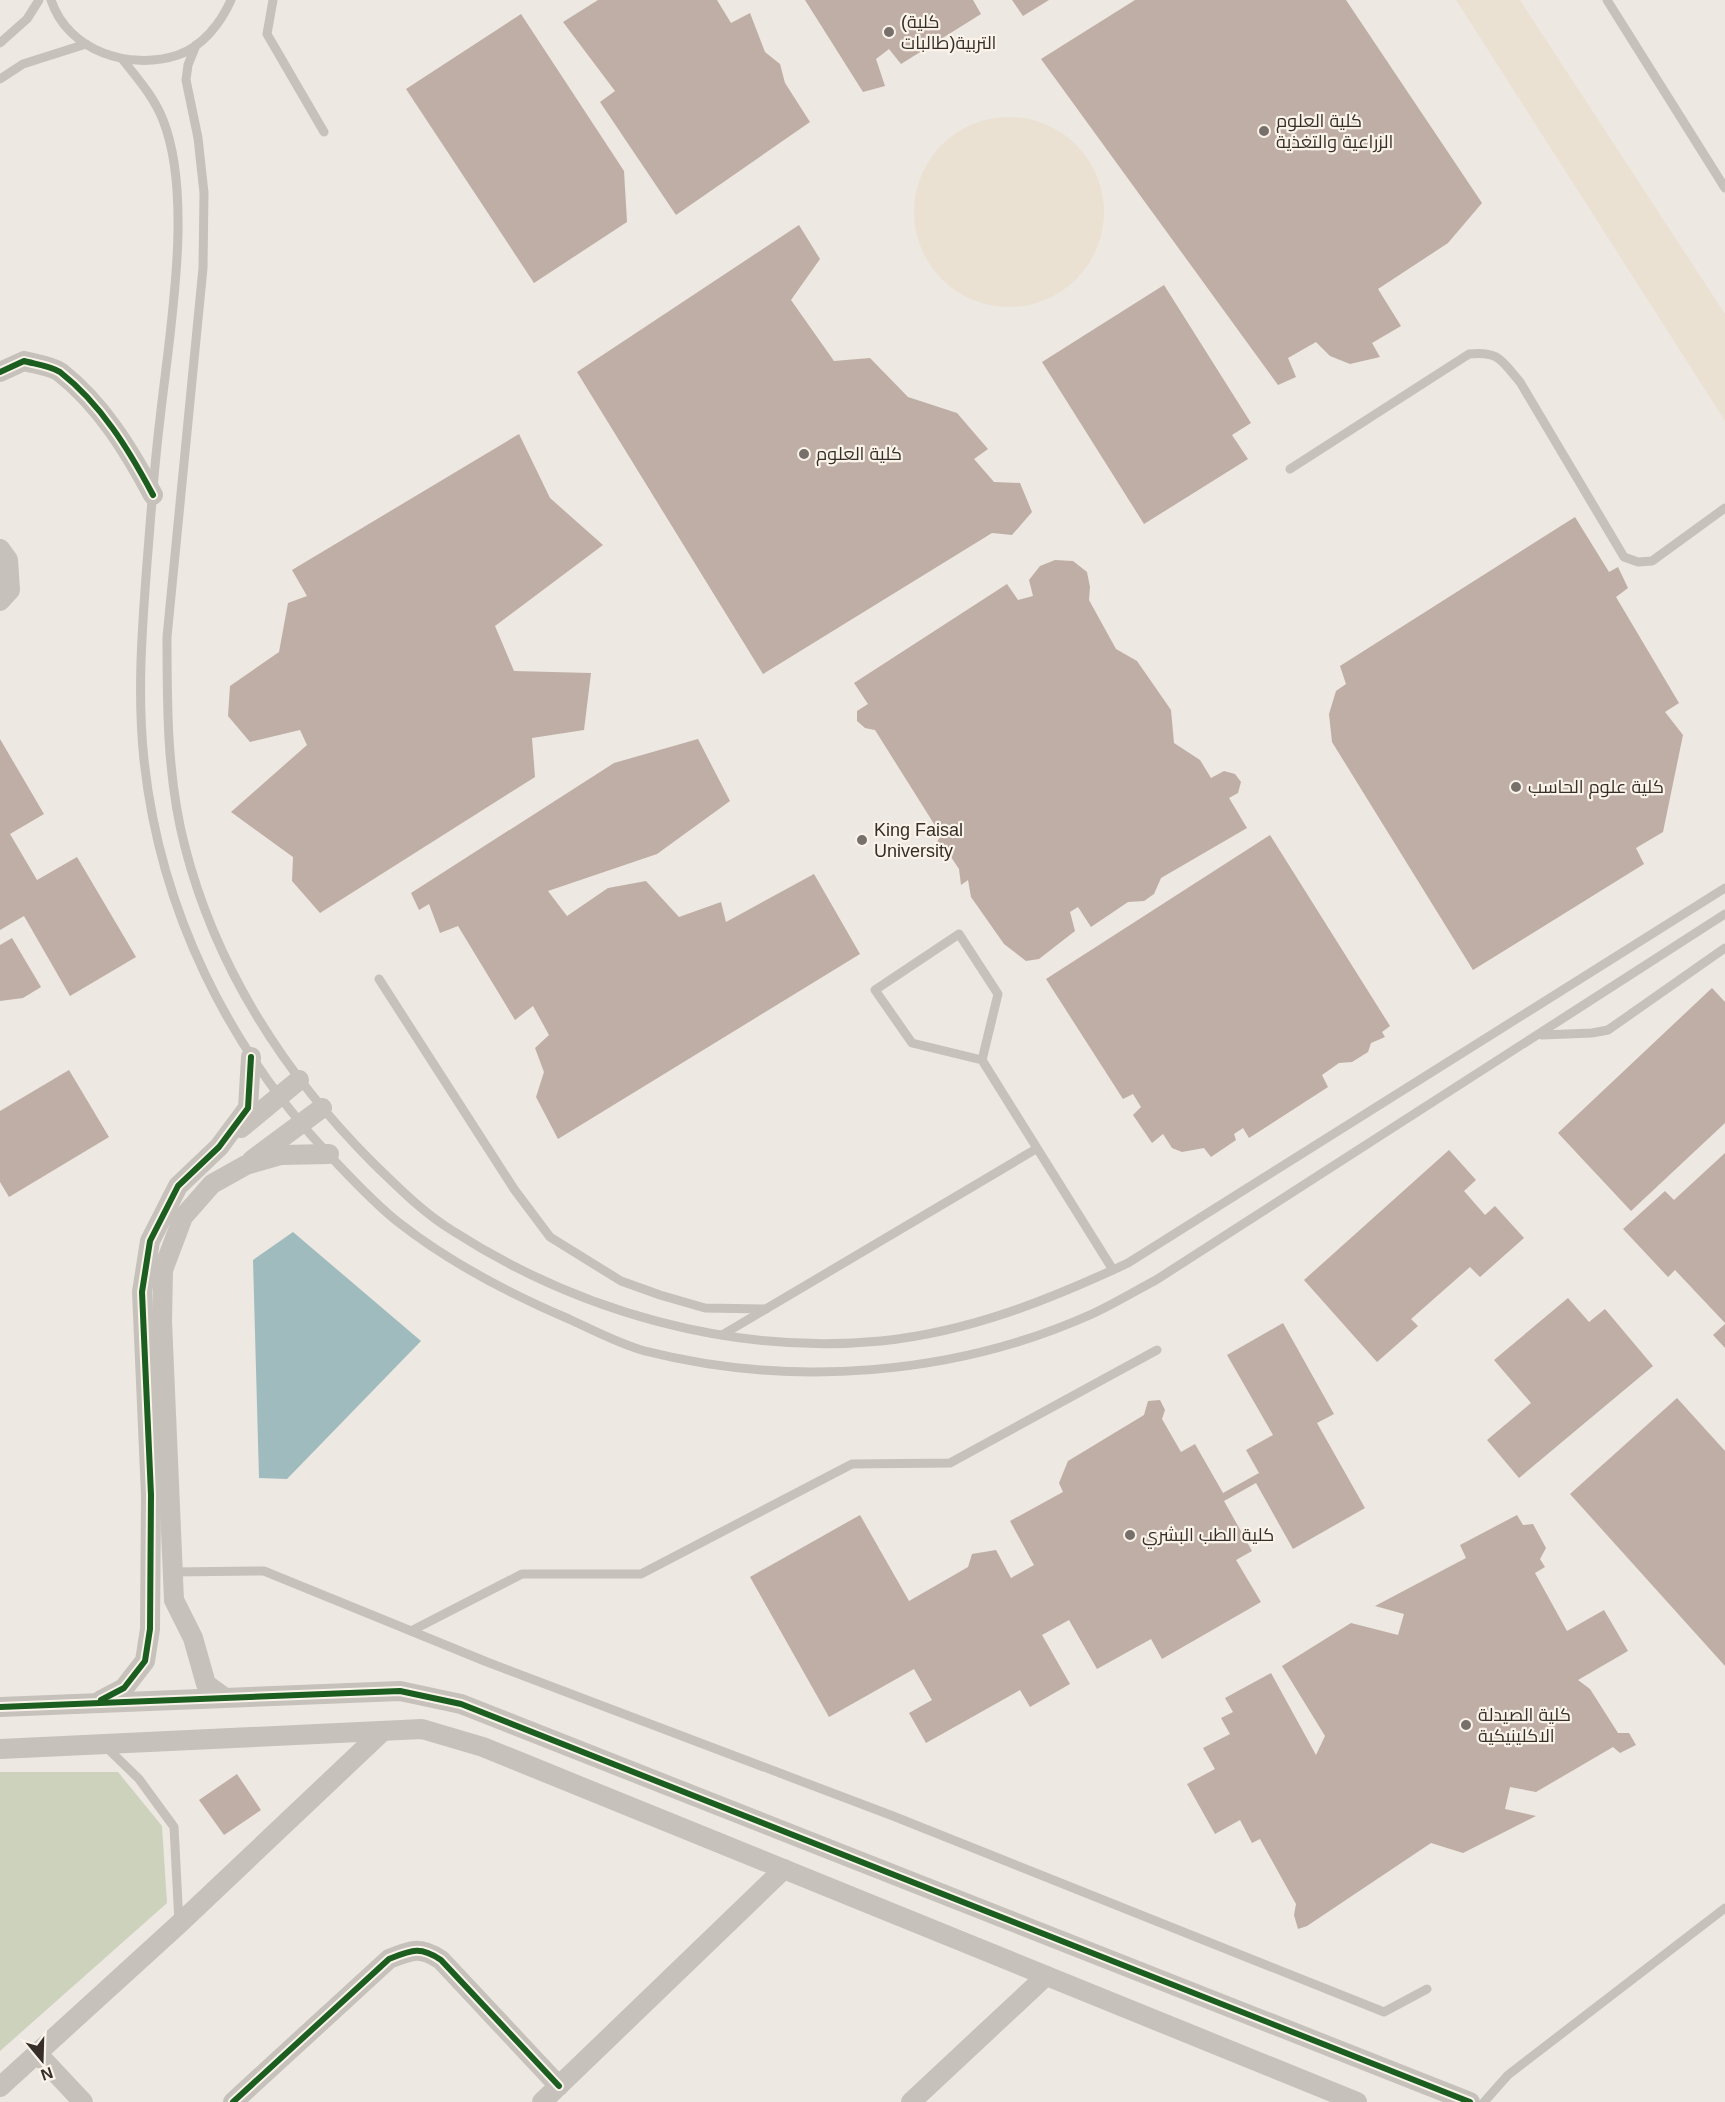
<svg xmlns="http://www.w3.org/2000/svg" width="1725" height="2102" font-family="Arial,Cairo,sans-serif">
  <style>
    .green { fill: #cdd2bd }
    .plaza { fill: #eae1d3 }
    .water { fill: #9fbbbd }
    .building { fill: #bfaea5 }
    .lines { fill: none; stroke-linecap: round; stroke-linejoin: round }
    .service { stroke: #c6c1bb; stroke-width: 9 }
    .minor { stroke: #c6c1bb; stroke-width: 20 }
    .cycleway-casing { stroke: #f9f3ea; stroke-width: 10 }
    .cycleway { stroke: #1b5e20; stroke-width: 6 }
    .poi-dot { fill: #776f6a; stroke: #f9f3ea; stroke-width: 2 }
    .labels { text-anchor: middle; stroke-width: 4.5; stroke-linejoin: round; paint-order: stroke }
    .poi-label { font-size: 18px; fill: #372e29; stroke: #f9f3ea; text-anchor: start }
  </style>
  <rect width="100%" height="100%" fill="#ede8e2"/>
  <!-- green -->
  <polygon class="green" points="0,1772 118,1772 162,1826 167,1903 0,2051"/>
  <!-- plaza -->
  <g class="plaza">
    <polygon points="1456,0 1520,0 1725,314 1725,421"/>
    <circle cx="1009" cy="212" r="95"/>
  </g>
  <!-- water -->
  <polygon class="water" points="293,1232 421,1341 287,1479 259,1478 253,1260"/>
  <!-- building -->
  <g class="building">
    <polygon points="598,0 717,0 731,23 750,13 765,52 780,64 785,83 810,122 676,215 600,102 615,91 563,22"/>
    <polygon points="805,0 973,0 981,14 901,64 889,49 876,59 885,86 863,92"/>
    <polygon points="1012,0 1049,0 1023,16"/>
    <polygon points="1135,0 1346,0 1482,203 1448,243 1378,289 1401,326 1372,343 1380,357 1350,364 1330,356 1316,342 1288,358 1296,377 1278,385 1041,59"/>
    <polygon points="521,14 624,171 627,222 534,283 406,89"/>
    <polygon points="799,225 820,259 791,300 834,361 870,358 908,397 957,413 988,449 974,459 994,482 1020,483 1032,512 1012,535 992,533 763,674 577,372"/>
    <polygon points="1164,285 1251,423 1232,435 1248,459 1144,524 1042,362"/>
    <polygon points="519,434 550,498 603,545 495,626 514,671 591,673 584,730 532,738 535,777 320,913 292,881 293,857 231,812 307,745 300,730 250,742 228,716 230,686 279,652 288,603 307,596 292,570"/>
    <polygon points="1575,517 1609,572 1618,567 1628,588 1616,597 1679,703 1665,712 1683,735 1663,832 1636,848 1644,864 1473,970 1332,742 1329,714 1336,691 1346,684 1340,666"/>
    <polygon points="1055,560 1073,561 1087,572 1090,587 1089,600 1116,649 1137,661 1171,710 1174,743 1200,760 1211,778 1224,771 1235,774 1241,782 1238,793 1229,798 1247,828 1161,878 1154,894 1144,901 1128,902 1091,927 1078,907 1070,912 1075,931 1039,959 1026,961 1004,944 971,897 968,880 961,885 959,869 945,848 937,842 941,835 875,730 865,728 857,721 857,711 868,704 854,683 1007,584 1018,600 1033,596 1029,580 1040,566"/>
    <polygon points="0,739 44,814 10,834 37,880 77,857 136,957 70,996 24,916 0,930"/>
    <polygon points="698,739 730,801 657,854 548,891 567,916 608,888 646,881 679,917 721,902 726,922 814,874 860,954 558,1139 536,1097 544,1072 535,1048 549,1035 533,1006 515,1020 458,926 440,933 429,904 419,910 411,893 614,763"/>
    <polygon points="1270,835 1390,1026 1382,1032 1385,1037 1371,1043 1368,1052 1352,1062 1339,1063 1322,1075 1328,1087 1249,1138 1243,1128 1234,1134 1236,1140 1211,1157 1204,1148 1182,1152 1172,1148 1163,1134 1152,1143 1133,1115 1141,1107 1133,1094 1123,1099 1046,979"/>
    <polygon points="12,938 41,987 23,998 0,1001 0,945"/>
    <polygon points="1712,988 1725,1002 1725,1123 1631,1211 1558,1133"/>
    <polygon points="69,1070 109,1137 9,1197 0,1182 0,1111"/>
    <polygon points="1449,1150 1476,1180 1464,1191 1485,1215 1495,1206 1524,1238 1480,1277 1470,1267 1411,1319 1418,1326 1377,1362 1304,1280"/>
    <polygon points="1725,1153 1725,1323 1675,1270 1668,1277 1623,1229 1665,1191 1674,1200"/>
    <polygon points="1568,1298 1589,1322 1605,1309 1653,1366 1519,1478 1487,1440 1531,1403 1494,1360"/>
    <polygon points="1283,1323 1334,1414 1317,1423 1365,1508 1293,1549 1256,1483 1224,1501 1252,1551 1236,1560 1261,1602 1162,1659 1151,1639 1097,1669 1069,1620 1042,1635 1070,1684 1030,1707 1020,1690 926,1743 909,1713 932,1700 914,1669 829,1717 750,1577 860,1515 909,1601 968,1567 972,1554 996,1550 1011,1578 1034,1565 1010,1521 1063,1492 1059,1483 1068,1461 1144,1415 1148,1401 1160,1400 1165,1410 1162,1419 1181,1452 1195,1444 1223,1493 1259,1473 1246,1450 1273,1435 1227,1355"/>
    <polygon points="1725,1324 1725,1348 1713,1335"/>
    <polygon points="1677,1398 1725,1451 1725,1666 1570,1494"/>
    <polygon points="1517,1515 1523,1525 1533,1524 1546,1548 1540,1559 1545,1567 1535,1573 1567,1631 1604,1610 1628,1651 1578,1680 1590,1689 1618,1733 1629,1733 1636,1745 1620,1753 1613,1747 1536,1792 1510,1787 1505,1809 1536,1816 1463,1853 1431,1843 1307,1926 1298,1929 1294,1915 1296,1904 1260,1839 1252,1843 1240,1820 1215,1834 1187,1784 1215,1769 1203,1748 1230,1734 1221,1718 1233,1712 1225,1698 1271,1673 1316,1755 1325,1736 1282,1666 1351,1623 1398,1635 1404,1614 1375,1606 1466,1558 1460,1545"/>
    <polygon points="237,1774 261,1810 224,1835 199,1800"/>
  </g>
  <g class="lines">
    <!-- service -->
    <g class="service">
      <path d="M51 0C68 51 129 71 178 55 202 47 221 23 231 0"/>
      <polyline points="273,0 267,34 324,132"/>
      <polyline points="1607,0 1725,188"/>
      <polyline points="0,43 27,19 39,0"/>
      <path d="M196 45 188 65 186 80 198 138 204 193 203 268 167 637C167 706 167 779 185 847 216 968 285 1075 373 1163 398 1187 423 1213 453 1231 579 1312 732 1355 881 1341 969 1332 1049 1300 1128 1263L1725 888"/>
      <path d="M123 60C138 79 154 97 163 120 194 198 169 335 160 419 154 467 151 515 147 563 142 630 137 694 144 760 160 910 228 1048 331 1157 352 1179 374 1203 398 1222 450 1263 508 1293 569 1319 593 1330 619 1344 645 1351 791 1388 954 1376 1092 1314 1114 1304 1135 1291 1156 1280L1725 914"/>
      <polyline points="0,79 23,64 86,44"/>
      <path d="M1290 469 1469 354C1499 351 1501 360 1520 382L1624 557 1638 562 1652 561 1725 508"/>
      <polyline points="379,979 514,1189 550,1237 621,1281 660,1295 705,1308 766,1309"/>
      <polyline points="1542,1035 1592,1033 1608,1030 1725,948"/>
      <polyline points="982,1060 912,1043 875,990 959,934 998,994 982,1060 1113,1270"/>
      <polyline points="722,1335 1036,1149"/>
      <polyline points="173,1572 264,1571 487,1662 893,1816 1384,2012 1427,1989"/>
      <polyline points="411,1631 522,1574 641,1574 852,1464 950,1463 1157,1350"/>
      <polyline points="104,1745 139,1779 174,1827 179,1923"/>
      <polyline points="1484,2102 1508,2075 1725,1908"/>
    </g>
    <!-- minor -->
    <g class="minor">
      <path d="M0 372 24 361C35 364 51 366 60 372 101 404 129 450 153 495"/>
      <polyline points="0,549 8,560 10,590 0,601"/>
      <polyline points="241,1128 299,1080"/>
      <polyline points="252,1160 322,1108"/>
      <polyline points="224,1697 206,1684 193,1638 174,1600 162,1321 163,1270 183,1217 212,1184 246,1165 281,1155 329,1154"/>
      <polyline points="101,1700 124,1688 145,1661 150,1629 151,1495 142,1292 150,1241 178,1186 219,1147 248,1108 251,1057"/>
      <polyline points="0,1707 400,1691 461,1704 1470,2102"/>
      <polyline points="0,1749 422,1729 483,1747 1357,2102"/>
      <polyline points="37,2053 83,2102"/>
      <polyline points="0,2087 179,1924 383,1731"/>
      <path d="M233 2102 389 1959C412 1950 420 1946 441 1960L559 2086"/>
      <polyline points="542,2102 784,1869"/>
      <polyline points="911,2102 1046,1976"/>
    </g>
    <defs>
      <g id="cycleway">
        <path d="M0 372 24 361C35 364 51 366 60 372 101 404 129 450 153 495"/>
        <polyline points="101,1700 124,1688 145,1661 150,1629 151,1495 142,1292 150,1241 178,1186 219,1147 248,1108 251,1057"/>
        <polyline points="0,1707 400,1691 461,1704 1470,2102"/>
        <path d="M233 2102 389 1959C412 1950 420 1946 441 1960L559 2086"/>
      </g>
    </defs>
    <!-- cycleway casing -->
    <use href="#cycleway" class="cycleway-casing"/>
    <!-- cycleway -->
    <use href="#cycleway" class="cycleway"/>
  </g>
  <!-- markers -->
  <g class="poi-dot">
    <circle cx="889" cy="32" r="6"/>
    <circle cx="1264" cy="131" r="6"/>
    <circle cx="804" cy="454" r="6"/>
    <circle cx="1516" cy="787" r="6"/>
    <circle cx="862" cy="840" r="6"/>
    <circle cx="1130" cy="1535" r="6"/>
    <circle cx="1466" cy="1725" r="6"/>
  </g>
  <g class="labels">
    <!-- poi labels -->
    <g class="poi-label">
      <text x="901" y="28">(كلية<tspan x="901" dy="21">التربية(طالبات</tspan></text>
      <text x="1276" y="127">كلية العلوم<tspan x="1276" dy="21">الزراعية والتغذية</tspan></text>
      <text x="816" y="460">كلية العلوم</text>
      <text x="1528" y="793">كلية علوم الحاسب</text>
      <text x="874" y="836">King Faisal<tspan x="874" dy="21">University</tspan></text>
      <text x="1142" y="1541">كلية الطب البشري</text>
      <text x="1478" y="1721">كلية الصيدلة<tspan x="1478" dy="21">الاكلينيكية</tspan></text>
    </g>
  </g>
  <!-- north arrow -->
  <g transform="translate(42 2060) rotate(161)" stroke="#f9f3ea" stroke-width="4.5" paint-order="stroke">
  <path d="M0-4.5L10 22L0 15L-10 22Z" fill="#372e29"/>
  <text y="-9" font-size="16" font-weight="bold" text-anchor="middle" fill="#372e29">N</text>
  </g>
</svg>
